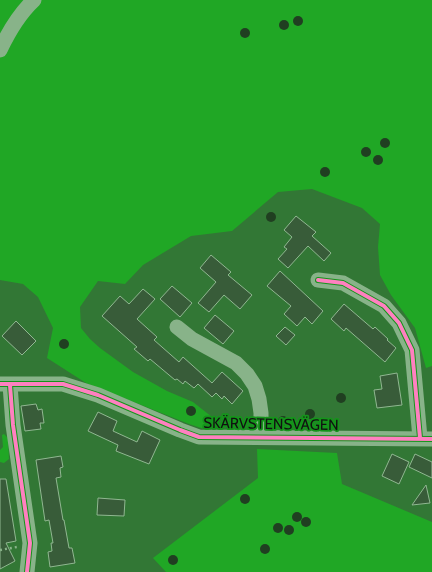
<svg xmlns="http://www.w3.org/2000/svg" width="432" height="572" font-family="Cabin,sans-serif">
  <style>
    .green { fill: #20a725 }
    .building { fill: #385c39; stroke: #90b791 }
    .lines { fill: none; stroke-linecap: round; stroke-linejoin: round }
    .path { stroke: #88b389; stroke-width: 2.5; stroke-dasharray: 2 3; stroke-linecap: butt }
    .street { stroke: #88b389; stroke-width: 15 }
    .cycleway-casing { stroke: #15941b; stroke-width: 6 }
    .cycleway { stroke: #ff80c0; stroke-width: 4 }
    .tree { fill: #203f21 }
    .labels { text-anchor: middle; stroke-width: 3.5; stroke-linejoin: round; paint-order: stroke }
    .street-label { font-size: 15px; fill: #111; stroke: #15941b }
  </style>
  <rect width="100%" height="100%" fill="#327735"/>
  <!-- green -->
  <g class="green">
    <polygon points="0,0 432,0 432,366 426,368 415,328 391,295 380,275 378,247 380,224 362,208 312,189 278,192 232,231 191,236 143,265 125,284 98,281 80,307 81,328 90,339 100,348 133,372 167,391 193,402 212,417 210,431 189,424 86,383 47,358 53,328 38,297 23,284 0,280"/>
    <polygon points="4,434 8,438 9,459 4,463 0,462 0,450 3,447 2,435"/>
    <polygon points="257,449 337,453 342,484 432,522 432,572 166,572 153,558 258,478"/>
  </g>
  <!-- building -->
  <g class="building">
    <polygon points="296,216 316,232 312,236 331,253 324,261 308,246 288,268 278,259 287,249 284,247 292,237 284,230"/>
    <polygon points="211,255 231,272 228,275 252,295 240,309 224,295 209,312 198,303 216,282 200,268"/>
    <polygon points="280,271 323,311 312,324 305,317 297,326 284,314 291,306 267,286"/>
    <polygon points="172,286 192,303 180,317 160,299"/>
    <polygon points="143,289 155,299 137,319 157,337 154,340 179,362 183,357 212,383 222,372 243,391 232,404 224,396 222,399 216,393 212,397 198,384 194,388 185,381 183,384 177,379 175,380 150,359 148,361 134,349 137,347 102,316 120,296 129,304"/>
    <polygon points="344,304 373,329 375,327 388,339 387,340 396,348 385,362 346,328 344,331 331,319"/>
    <polygon points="215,315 234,331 223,344 204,328"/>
    <polygon points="16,321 36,341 22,355 2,336"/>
    <polygon points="285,327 295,335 286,345 276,336"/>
    <polygon points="397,373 402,405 377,408 374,390 382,389 380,376"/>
    <polygon points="36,404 38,410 42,409 44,423 40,423 41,429 25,431 21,406"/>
    <polygon points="98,412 117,421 113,431 137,442 142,431 160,440 149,464 116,451 118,445 88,431"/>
    <polygon points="392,454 409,462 399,484 382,476"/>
    <polygon points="415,454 432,462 432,478 409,467"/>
    <polygon points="61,456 63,467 60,468 61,477 56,478 63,520 64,520 69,548 72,548 75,563 50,567 48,552 52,551 51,543 53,543 49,520 45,521 36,460"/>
    <polygon points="0,479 6,479 16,541 6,543 15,561 0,569"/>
    <polygon points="426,485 430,503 412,505"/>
    <polygon points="98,498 125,500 124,516 97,515"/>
  </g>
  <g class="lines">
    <!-- path -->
    <polyline class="path" points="0,550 17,547"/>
    <!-- street -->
    <g class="street">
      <path d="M0 50C9 31 19 14 34 0"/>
      <polyline points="318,280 343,283 384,306 399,323 412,350 420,438"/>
      <polyline points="177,327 192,339 236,363 247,374 255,386 259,399 261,413 261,437"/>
      <polyline points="0,384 63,384 98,395 180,430 199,437 432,439"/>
      <polyline points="10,385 13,425 30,543 27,572"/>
    </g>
    <defs>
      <g id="cycleway">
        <polyline points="318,280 343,283 384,306 399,323 412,350 420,438"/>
        <polyline points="0,384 63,384 98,395 180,430 199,437 432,439"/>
        <polyline points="10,385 13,425 30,543 27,572"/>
      </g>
    </defs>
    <!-- cycleway casing -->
    <use href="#cycleway" class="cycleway-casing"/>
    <!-- cycleway -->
    <use href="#cycleway" class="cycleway"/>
  </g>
  <!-- trees -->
  <g class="tree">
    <circle cx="298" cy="21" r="5"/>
    <circle cx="284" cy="25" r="5"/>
    <circle cx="245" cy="33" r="5"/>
    <circle cx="385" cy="143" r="5"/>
    <circle cx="366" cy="152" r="5"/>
    <circle cx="378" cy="160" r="5"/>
    <circle cx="325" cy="172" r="5"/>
    <circle cx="271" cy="217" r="5"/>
    <circle cx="64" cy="344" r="5"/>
    <circle cx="341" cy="398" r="5"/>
    <circle cx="191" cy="411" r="5"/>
    <circle cx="310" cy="414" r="5"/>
    <circle cx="283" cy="421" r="5"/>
    <circle cx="245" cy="499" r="5"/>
    <circle cx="297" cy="517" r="5"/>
    <circle cx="306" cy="522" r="5"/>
    <circle cx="278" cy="528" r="5"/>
    <circle cx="289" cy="530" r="5"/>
    <circle cx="265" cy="549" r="5"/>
    <circle cx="173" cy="560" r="5"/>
  </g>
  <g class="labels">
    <!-- street labels -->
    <g class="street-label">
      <text transform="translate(271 424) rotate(1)" y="5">SKÄRVSTENSVÄGEN</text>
    </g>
  </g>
</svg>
